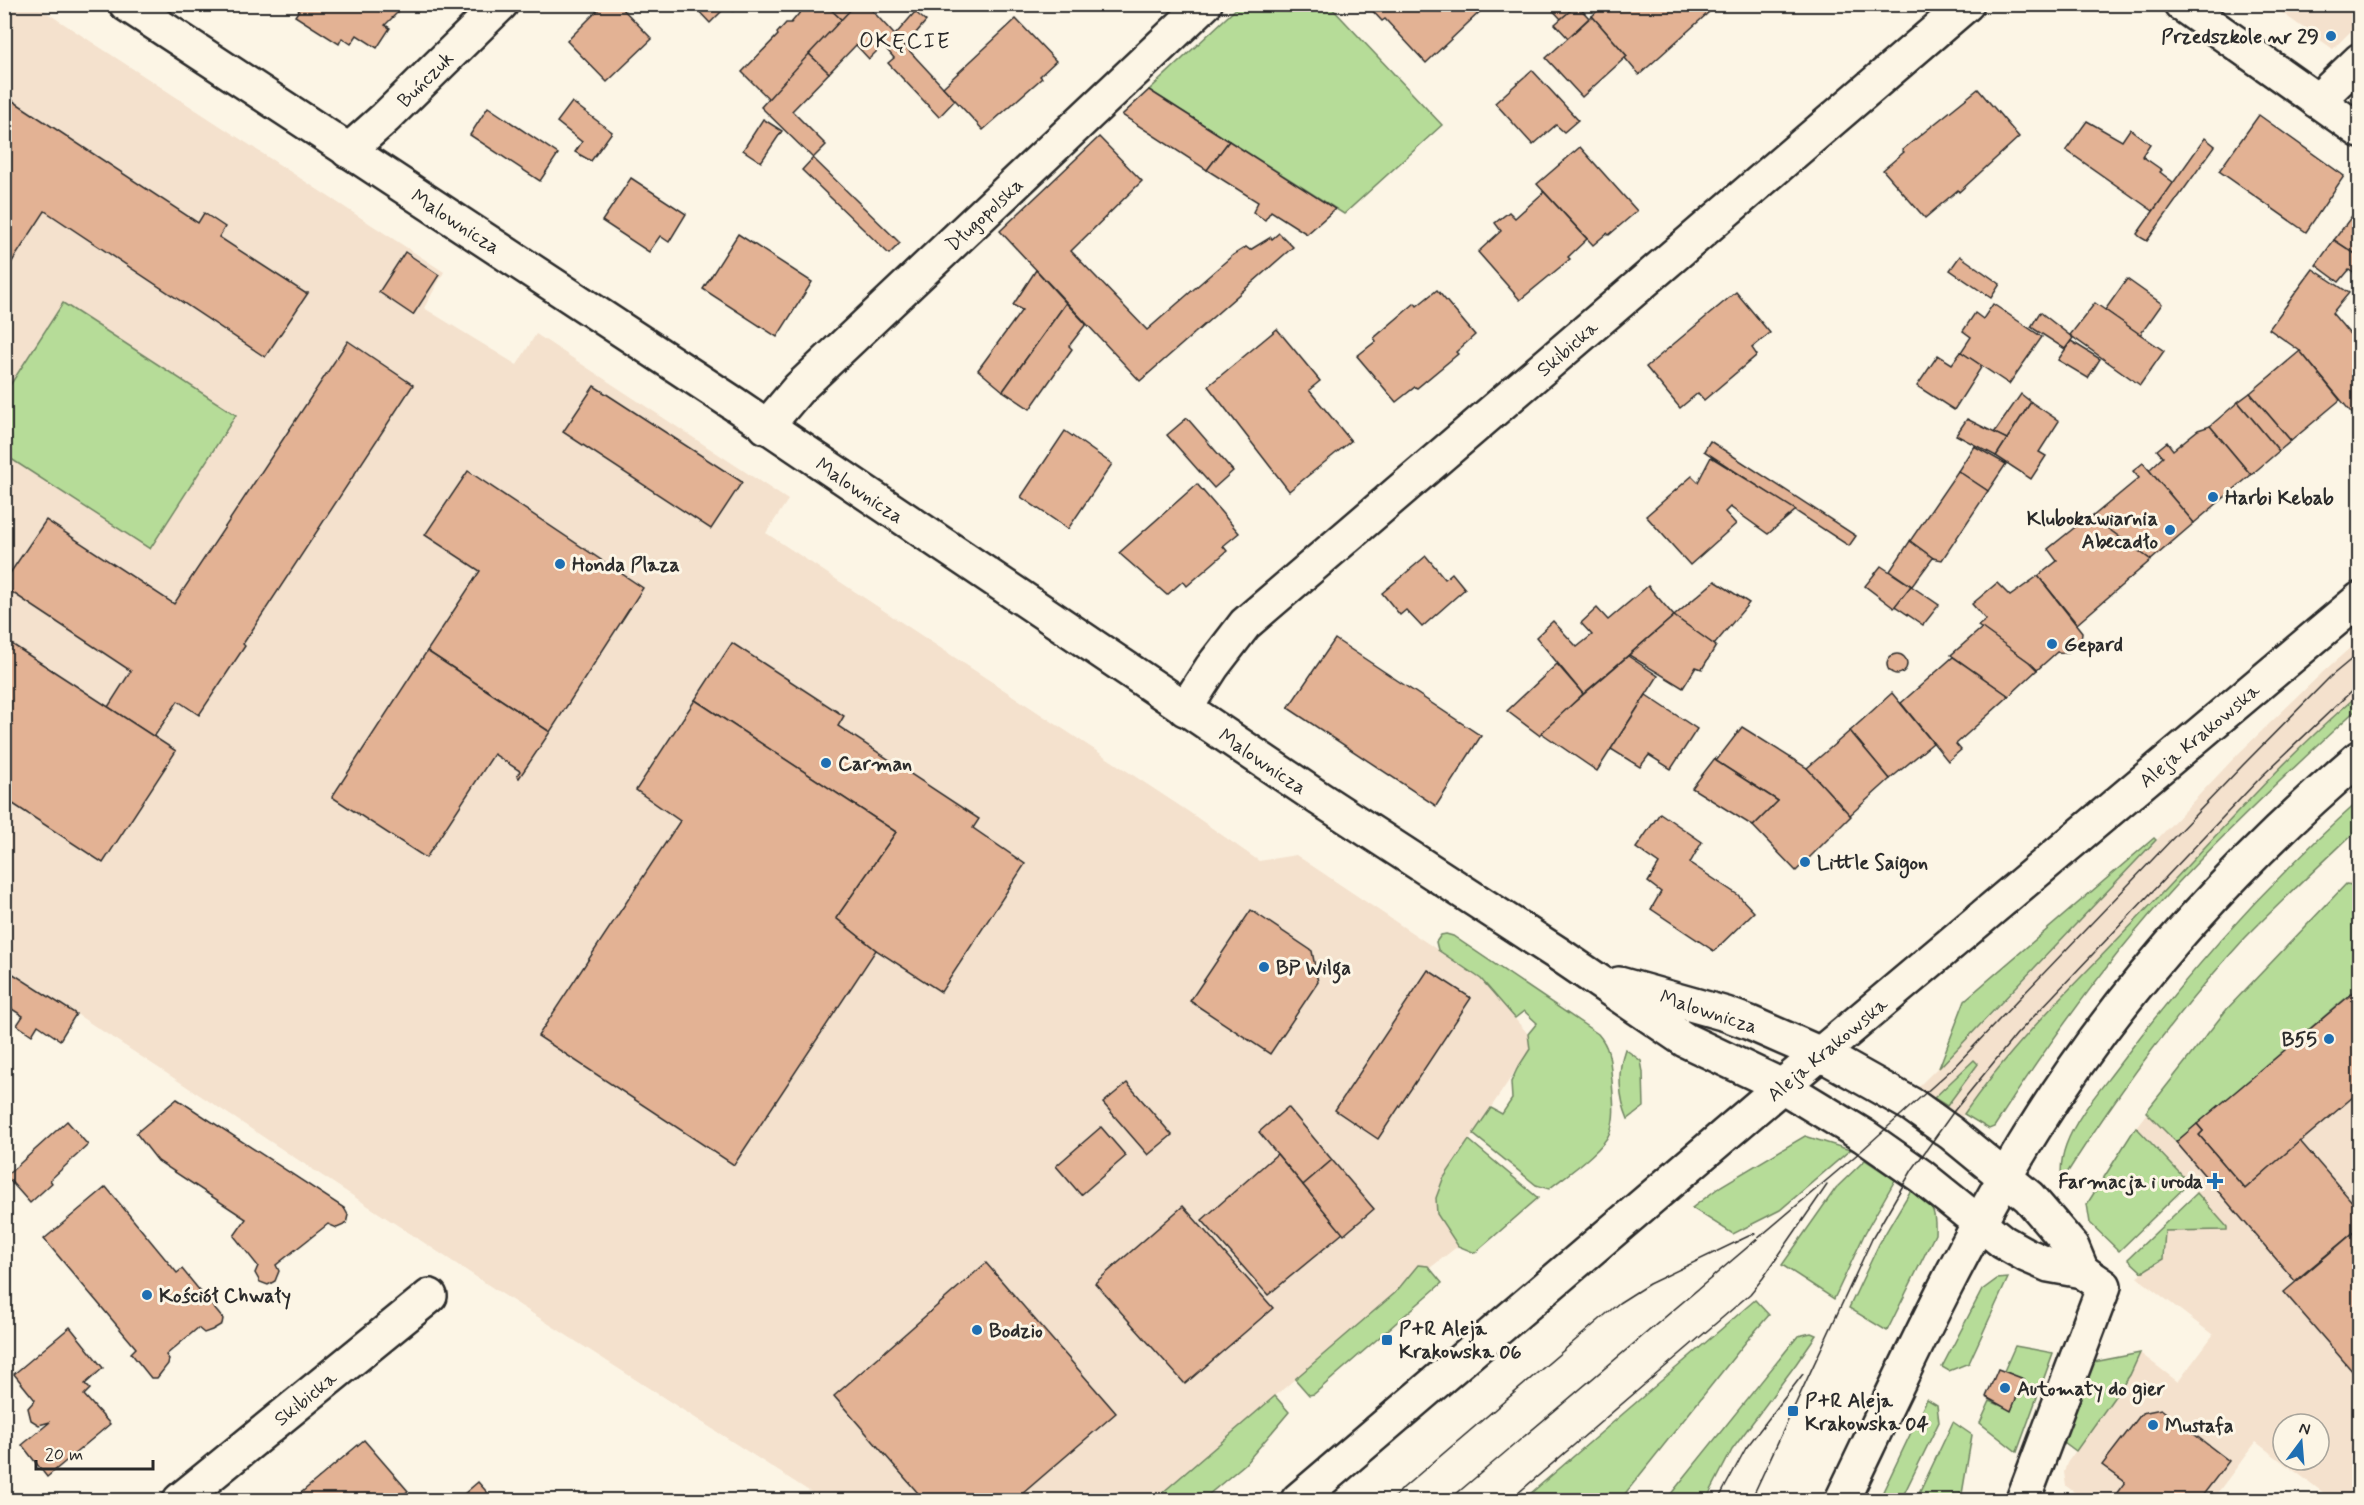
<svg xmlns="http://www.w3.org/2000/svg" width="2364" height="1505" font-family="Mynerve,sans-serif">
  <style>
    .built { fill: #f4e1cd; fill-rule: evenodd }
    .green { fill: #b6dc98; stroke: #708462; stroke-width: 1.5 }
    .building { fill: #e3b294; stroke: #2b2b2b; stroke-width: 1.5 }
    .lines { fill: none; stroke-linecap: round; stroke-linejoin: round }
    .minor-casing { stroke: #2b2b2b; stroke-width: 38 }
    .secondary-casing { stroke: #2b2b2b; stroke-width: 38 }
    .minor { stroke: #fcf5e5; stroke-width: 33 }
    .secondary { stroke: #fcf5e5; stroke-width: 33 }
    .tram { stroke: #2b2b2b; stroke-width: 1.5 }
    .poi-dot { fill: #1f6fb2; stroke: #fcf5e5; stroke-width: 2 }
    .labels { text-anchor: middle; stroke-width: 6; stroke-linejoin: round; paint-order: stroke }
    .poi-label { font-size: 20px; font-weight: bold; fill: #2b2b2b; stroke: #fcf5e5; text-anchor: start }
    .street-label { font-size: 20px; fill: #2b2b2b; stroke: #fcf5e5 }
    .quarter-label { font-size: 22px; letter-spacing: 1.5px; fill: #2b2b2b; stroke: #fcf5e5 }
  </style>
  <rect width="100%" height="100%" fill="#fcf5e5"/>
  <filter id="ink" filterUnits="userSpaceOnUse"><feTurbulence type="fractalNoise" baseFrequency=".0167" numOctaves="2"/><feDisplacementMap in="SourceGraphic" scale="12" xChannelSelector="R" yChannelSelector="G"/><feConvolveMatrix kernelMatrix="1 2 1 2 8 2 1 2 1" color-interpolation-filters="sRGB"/></filter>
  <g filter="url(#ink)">
    <!-- built -->
    <g class="built">
      <polygon points="4,5 35,5 444,272 424,308 517,365 536,334 788,500 766,533 1189,812 1259,861 1296,855 1481,979 1528,1034 1530,1049 1443,1179 1436,1198 1437,1215 1458,1246 1430,1268 1418,1265 1395,1293 1154,1500 823,1500 496,1290 5,967"/>
      <polygon points="2271,5 2359,5 2359,23 2333,49"/>
      <polygon points="2359,640 2359,694 2268,781 2022,1041 1983,1087 1962,1117 1918,1087 1993,1013 2236,756 2324,671"/>
      <path d="M2359 872V1500H2333L2256 1442 2212 1500H2085L2066 1486 2064 1472 2067 1463 2130 1375 2140 1353 2178 1382 2213 1335 2138 1278 2142 1272 2161 1262 2165 1254V1231L2227 1230 2163 1154 2136 1127 2227 1009ZM2283 1424H2319V1460H2283Z"/>
    </g>
    <!-- green -->
    <g class="green">
      <polygon points="1240,5 1329,5 1442,125 1344,214 1149,90"/>
      <polygon points="63,303 236,415 150,549 5,455 5,393"/>
      <path d="M2359 694V707C2297 764 2235 822 2177 884 2108 959 2049 1042 1994 1127L1989 1129 1964 1114C2014 1041 2081 978 2142 914 2213 840 2281 761 2359 694Z"/>
      <path d="M2359 801V828C2321 864 2282 900 2245 938 2176 1013 2116 1095 2062 1181 2060 1169 2062 1156 2066 1145 2077 1115 2102 1088 2121 1062 2192 967 2271 880 2359 801Z"/>
      <polygon points="2154,838 2156,840 1939,1068 1965,1000"/>
      <polygon points="2346,884 2359,886 2359,987 2176,1142 2146,1112 2227,1009"/>
      <path d="M1446 934 1453 936 1598 1034C1611 1049 1610 1062 1612 1081 1613 1098 1616 1116 1610 1132 1603 1151 1565 1176 1549 1189L1536 1185 1473 1134 1491 1108 1502 1114 1512 1099 1511 1082 1517 1069 1530 1049 1528 1034 1537 1023 1524 1011 1515 1018 1481 979 1438 950 1436 942 1441 935Z"/>
      <path d="M1625 1049 1641 1061 1643 1072 1644 1107 1628 1119C1619 1098 1617 1071 1625 1049Z"/>
      <polygon points="1974,1060 1978,1064 1947,1106 1934,1098"/>
      <polygon points="2136,1127 2189,1183 2119,1251 2090,1223 2087,1204"/>
      <polygon points="1805,1136 1850,1150 1780,1210 1733,1234 1692,1208 1721,1186"/>
      <polygon points="1469,1140 1538,1198 1475,1253 1458,1246 1437,1214 1436,1198 1443,1179"/>
      <polygon points="1865,1160 1895,1180 1865,1233 1834,1299 1782,1265 1836,1188"/>
      <path d="M1911 1190C1933 1204 1936 1208 1935 1234L1887 1331 1849 1308 1879 1244Z"/>
      <polygon points="2197,1193 2227,1227 2227,1230 2165,1231 2163,1259 2142,1272 2128,1259"/>
      <polygon points="1418,1265 1428,1266 1442,1283 1314,1394 1309,1395 1295,1379 1395,1293"/>
      <polygon points="2008,1278 1969,1363 1949,1371 1942,1367 1982,1290 1997,1279"/>
      <polygon points="1755,1300 1769,1315 1749,1338 1620,1500 1523,1500"/>
      <polygon points="1811,1333 1816,1335 1796,1364 1732,1450 1706,1500 1666,1500 1798,1336"/>
      <polygon points="2015,1346 2053,1353 2017,1452 1980,1423 1990,1401 2011,1410 2024,1380 2004,1371"/>
      <polygon points="2140,1353 2130,1375 2076,1451 2064,1442 2063,1437 2094,1362"/>
      <polygon points="1275,1396 1289,1412 1245,1464 1202,1500 1154,1500"/>
      <polygon points="1927,1399 1937,1405 1939,1422 1901,1500 1879,1500"/>
      <polygon points="1953,1422 1972,1435 1962,1494 1960,1494 1958,1500 1916,1500"/>
    </g>
    <!-- building -->
    <g class="building">
      <polygon points="303,4 395,4 400,10 385,25 390,28 377,48 357,35 351,44 342,38 339,44 295,16"/>
      <polygon points="604,4 618,4 652,39 607,82 567,41"/>
      <polygon points="692,4 739,4 733,11 727,6 710,23"/>
      <polygon points="807,4 825,4 842,20 769,99 742,72 778,35 777,33 786,23 791,23"/>
      <polygon points="825,4 856,4 842,20"/>
      <polygon points="856,4 866,4 955,100 939,117 888,63 894,58 883,45 869,59 856,45 829,73 809,54"/>
      <polygon points="1366,4 1488,4 1426,63 1385,19 1382,21"/>
      <polygon points="1547,4 1576,4 1577,5 1561,19"/>
      <polygon points="1605,4 1718,4 1639,75 1625,58 1627,56 1592,16"/>
      <polygon points="1577,5 1589,18 1568,38 1555,24"/>
      <polygon points="915,12 926,21 905,46 895,35"/>
      <polygon points="1592,16 1627,56 1582,97 1546,58"/>
      <polygon points="1016,19 1056,61 1040,76 1042,78 983,130 943,87"/>
      <polygon points="809,54 829,73 792,111 826,145 813,158 761,107"/>
      <polygon points="1532,70 1578,120 1564,132 1556,125 1533,145 1495,103"/>
      <polygon points="1978,89 2019,137 1959,192 1958,190 1925,218 1883,170 1904,152 1902,150"/>
      <polygon points="1149,90 1229,141 1207,170 1122,115"/>
      <polygon points="4,95 198,223 204,213 225,227 219,237 305,293 308,293 265,357 45,211 4,274"/>
      <polygon points="572,102 612,132 591,161 575,152 582,142 557,122"/>
      <polygon points="488,107 558,154 540,181 470,135"/>
      <polygon points="2259,115 2344,176 2306,232 2219,171"/>
      <polygon points="763,119 782,131 761,162 743,150"/>
      <polygon points="2087,121 2122,141 2130,129 2150,144 2142,156 2162,170 2160,172 2174,183 2153,211 2066,150"/>
      <polygon points="1099,137 1142,181 1071,251 1147,330 1233,255 1246,247 1250,250 1271,237 1272,239 1279,233 1293,247 1140,381 1000,231"/>
      <polygon points="2205,138 2215,146 2147,241 2140,237 2137,234"/>
      <polygon points="1229,141 1335,209 1307,234 1271,211 1265,220 1253,212 1258,202 1207,170"/>
      <polygon points="1580,147 1637,211 1609,235 1607,233 1593,245 1537,184"/>
      <polygon points="813,158 900,243 889,254 802,170"/>
      <polygon points="631,178 686,214 669,242 660,236 649,252 602,221"/>
      <polygon points="1544,192 1587,239 1568,257 1570,259 1520,300 1478,252 1501,231 1495,223 1509,212 1515,218"/>
      <polygon points="2360,205 2360,256 2359,257 2334,240"/>
      <polygon points="738,234 812,282 777,337 703,289"/>
      <polygon points="2334,240 2360,257 2359,277 2349,270 2339,282 2316,265"/>
      <polygon points="405,252 439,275 413,315 379,292"/>
      <polygon points="1960,256 2000,284 1991,298 1950,270"/>
      <polygon points="2313,269 2349,293 2332,313 2360,346 2360,423 2300,351 2269,329"/>
      <polygon points="1036,270 1066,303 1003,391 978,370 1022,310 1013,305"/>
      <polygon points="2127,279 2162,304 2140,335 2105,310"/>
      <polygon points="1437,290 1475,335 1456,352 1458,354 1417,388 1415,387 1396,402 1357,356 1376,341 1374,338 1415,303 1417,306"/>
      <polygon points="1736,292 1770,333 1752,348 1757,355 1704,400 1698,393 1680,408 1646,367"/>
      <polygon points="1066,303 1086,324 1069,346 1072,349 1030,409 1003,391"/>
      <polygon points="2095,303 2164,351 2140,385 2070,335"/>
      <polygon points="1993,304 2042,337 2009,384 1961,352 1971,337 1963,331 1975,313 1983,319"/>
      <polygon points="2040,312 2073,338 2065,349 2031,327"/>
      <polygon points="1277,329 1320,381 1309,390 1351,441 1289,491 1208,386"/>
      <polygon points="348,341 413,385 243,644 245,646 199,715 178,701 154,737 108,707 131,671 4,587 4,582 46,520 174,604"/>
      <polygon points="2071,341 2100,359 2088,378 2058,360"/>
      <polygon points="2300,351 2340,400 2291,441 2250,393"/>
      <polygon points="1961,352 1982,366 1954,410 1917,386 1938,355 1952,364"/>
      <polygon points="594,386 742,482 711,529 563,432"/>
      <polygon points="2250,393 2291,441 2279,451 2238,402"/>
      <polygon points="2021,394 2031,402 2007,439 1994,433"/>
      <polygon points="2031,402 2059,421 2039,452 2046,456 2031,479 1996,456"/>
      <polygon points="2238,402 2279,451 2251,475 2210,426"/>
      <polygon points="1187,418 1233,471 1214,488 1167,435"/>
      <polygon points="1967,419 2007,439 1996,456 1956,435"/>
      <polygon points="2210,426 2251,475 2194,523 2149,470 2163,457 2157,450 2167,442 2173,450 2198,430"/>
      <polygon points="1065,431 1112,464 1068,529 1021,497"/>
      <polygon points="1710,441 1856,536 1849,546 1704,451"/>
      <polygon points="1974,446 2006,464 1988,491 1958,471"/>
      <polygon points="1711,457 1796,510 1768,534 1730,507 1725,512 1736,524 1690,565 1646,516 1692,476 1698,482"/>
      <polygon points="2143,463 2194,523 2151,560 2092,517 2139,478 2133,471"/>
      <polygon points="468,471 643,588 550,732 427,651 480,571 425,535"/>
      <polygon points="1958,471 1988,491 1942,560 1933,558 1910,541"/>
      <polygon points="1197,484 1239,533 1223,546 1227,551 1187,586 1183,581 1167,595 1119,553"/>
      <polygon points="2092,517 2151,560 2077,624 2038,576 2057,561 2048,549 2079,524 2081,527"/>
      <polygon points="1910,541 1933,558 1912,586 1890,571"/>
      <polygon points="1426,556 1445,579 1452,573 1465,589 1422,627 1406,610 1400,615 1382,593"/>
      <polygon points="1881,566 1911,586 1894,608 1865,586"/>
      <polygon points="2038,576 2082,632 2081,642 2067,653 2057,652 2037,670 2029,662 1978,626 1986,620 1972,604 1997,583 2010,596"/>
      <polygon points="1715,581 1749,603 1714,645 1674,616"/>
      <polygon points="1648,586 1674,616 1583,694 1536,637 1553,621 1577,647 1592,635 1581,623 1597,608 1608,620"/>
      <polygon points="1911,586 1939,605 1923,625 1895,606"/>
      <polygon points="1674,616 1716,646 1702,669 1696,667 1683,688 1629,655"/>
      <polygon points="1982,628 2029,662 2037,670 2009,696 1951,655"/>
      <polygon points="4,639 176,751 103,863 4,798"/>
      <polygon points="1335,639 1481,736 1436,806 1288,708"/>
      <polygon points="732,643 844,716 838,726 979,819 973,828 1025,864 941,992 876,950 836,918 896,832 695,700"/>
      <polygon points="427,651 550,732 519,778 517,776 520,771 494,754 426,858 332,797"/>
      <circle cx="1897" cy="664" r="10"/>
      <polygon points="1628,656 1658,676 1597,771 1540,732"/>
      <polygon points="1953,657 2009,696 1956,744 1961,750 1948,761 1901,703"/>
      <polygon points="1557,664 1583,694 1539,735 1507,711"/>
      <polygon points="1892,693 1933,743 1890,779 1850,731"/>
      <polygon points="1646,695 1697,729 1671,769 1649,755 1640,767 1611,749"/>
      <polygon points="695,700 896,832 836,918 876,950 734,1165 538,1036 680,821 636,790"/>
      <polygon points="1742,727 1807,768 1851,816 1796,871 1753,826 1778,801 1716,761"/>
      <polygon points="1850,731 1890,779 1850,815 1807,768"/>
      <polygon points="1715,758 1716,761 1778,801 1753,826 1692,788"/>
      <polygon points="1660,813 1702,842 1690,863 1738,895 1754,912 1714,951 1651,909 1661,892 1648,882 1659,864 1636,848"/>
      <polygon points="1251,910 1312,951 1318,982 1270,1054 1190,1001"/>
      <polygon points="4,968 76,1014 60,1040 38,1025 32,1035 17,1025 23,1016 4,1004"/>
      <polygon points="1428,970 1471,998 1378,1139 1335,1110"/>
      <polygon points="2360,987 2360,1091 2245,1189 2199,1135 2203,1131 2197,1124"/>
      <polygon points="1127,1083 1172,1135 1148,1155 1103,1103"/>
      <polygon points="177,1099 344,1208 348,1215 346,1224 337,1228 328,1224 276,1265 279,1271 275,1281 268,1285 260,1282 255,1273 258,1266 234,1236 246,1219 158,1161 136,1133"/>
      <polygon points="1288,1107 1332,1160 1303,1185 1259,1132"/>
      <polygon points="67,1121 88,1145 50,1180 52,1183 30,1203 6,1176"/>
      <polygon points="2197,1124 2203,1131 2199,1135 2245,1189 2300,1141 2360,1211 2360,1227 2295,1281 2176,1142"/>
      <polygon points="1101,1127 1126,1156 1081,1195 1056,1166"/>
      <polygon points="1277,1154 1343,1233 1268,1295 1202,1220"/>
      <polygon points="1332,1160 1374,1209 1344,1235 1303,1185"/>
      <polygon points="106,1187 177,1273 182,1269 223,1319 222,1324 212,1330 204,1333 198,1328 166,1355 169,1359 168,1364 157,1378 151,1378 131,1353 136,1348 44,1239"/>
      <polygon points="1183,1206 1273,1308 1185,1384 1095,1283"/>
      <polygon points="2360,1227 2360,1380 2284,1292"/>
      <polygon points="986,1263 1116,1413 1015,1500 924,1500 834,1396"/>
      <polygon points="70,1327 103,1368 85,1384 90,1389 84,1395 110,1424 47,1477 22,1445 50,1422 39,1425 31,1420 28,1408 35,1400 14,1374"/>
      <polygon points="1998,1369 2024,1379 2011,1411 1986,1397"/>
      <polygon points="2161,1409 2229,1461 2199,1500 2125,1500 2116,1494 2125,1482 2102,1465 2142,1413"/>
      <polygon points="364,1440 408,1491 397,1500 299,1500 296,1497"/>
      <polygon points="478,1482 494,1500 457,1500"/>
    </g>
    <g class="lines">
      <defs>
        <g id="minor">
          <polyline points="126,4 733,403 1320,799 1557,953 1685,1040 1782,1086 1864,1136 1921,1176 2003,1242 2026,1255 2049,1265 2082,1271 2104,1286 2023,1500"/>
          <polyline points="2181,4 2360,131"/>
          <polyline points="2317,101 2360,60"/>
          <polyline points="348,151 385,118 501,4"/>
          <polyline points="766,427 799,388 1205,4"/>
          <polyline points="1185,709 1212,667 1245,624 1967,4"/>
          <polyline points="1619,984 1726,1014 1750,1023 1821,1054 1912,1105 1951,1133 2029,1197 2072,1247 2082,1271"/>
          <polyline points="180,1500 430,1296"/>
        </g>
        <g id="secondary">
          <polyline points="1298,1500 1782,1086 2360,599"/>
          <path d="M1842 1500C1902 1375 1960 1247 2034 1129 2122 988 2234 865 2360 757"/>
        </g>
      </defs>
      <!-- minor casing -->
      <use href="#minor" class="minor-casing"/>
      <!-- secondary casing -->
      <use href="#secondary" class="secondary-casing"/>
      <!-- minor -->
      <use href="#minor" class="minor"/>
      <!-- secondary -->
      <use href="#secondary" class="secondary"/>
      <!-- tram -->
      <g class="tram">
        <polyline points="1392,1500 1403,1488 1619,1303 1649,1284 1755,1233"/>
        <polyline points="1449,1500 1860,1152 1952,1069 2243,765 2330,677 2360,652"/>
        <polyline points="1510,1500 1750,1294 1763,1278 1827,1185"/>
        <polyline points="1718,1500 1746,1448 1803,1374"/>
        <polyline points="1751,1500 1872,1239 1912,1170 1954,1111 2016,1035 2262,776 2360,683"/>
      </g>
    </g>
  </g>
  <!-- markers -->
  <g class="poi-dot">
    <circle cx="2331" cy="36" r="6"/>
    <circle cx="2213" cy="497" r="6"/>
    <circle cx="2170" cy="530" r="6"/>
    <circle cx="560" cy="564" r="6"/>
    <circle cx="2052" cy="644" r="6"/>
    <circle cx="826" cy="763" r="6"/>
    <circle cx="1805" cy="862" r="6"/>
    <circle cx="1264" cy="967" r="6"/>
    <circle cx="2329" cy="1039" r="6"/>
    <path d="M2212 1172h6v6h6v6h-6v6h-6v-6h-6v-6h6z"/>
    <circle cx="147" cy="1295" r="6"/>
    <circle cx="977" cy="1330" r="6"/>
    <rect x="1381" y="1334" width="12" height="12" rx="3"/>
    <circle cx="2005" cy="1388" r="6"/>
    <rect x="1787" y="1405" width="12" height="12" rx="3"/>
    <circle cx="2153" cy="1425" r="6"/>
  </g>
  <g class="labels">
    <!-- poi labels -->
    <g class="poi-label">
      <text x="2319" y="43" text-anchor="end">Przedszkole nr 29</text>
      <text x="2225" y="504">Harbi Kebab</text>
      <text x="2158" y="525" text-anchor="end">Klubokawiarnia<tspan x="2158" dy="23">Abecadło</tspan></text>
      <text x="572" y="571">Honda Plaza</text>
      <text x="2064" y="651">Gepard</text>
      <text x="838" y="770">Carman</text>
      <text x="1817" y="869">Little Saigon</text>
      <text x="1276" y="974">BP Wilga</text>
      <text x="2317" y="1046" text-anchor="end">B55</text>
      <text x="2203" y="1188" text-anchor="end">Farmacja i uroda</text>
      <text x="159" y="1302">Kościół Chwały</text>
      <text x="1399" y="1335">P+R Aleja<tspan x="1399" dy="23">Krakowska 06</tspan></text>
      <text x="989" y="1337">Bodzio</text>
      <text x="2017" y="1395">Automaty do gier</text>
      <text x="1805" y="1407">P+R Aleja<tspan x="1805" dy="23">Krakowska 04</tspan></text>
      <text x="2165" y="1432">Mustafa</text>
    </g>
    <!-- street labels -->
    <g class="street-label">
      <text transform="translate(425 79) rotate(-45)" y="7">Buńczuk</text>
      <text transform="translate(984 214) rotate(-43)" y="7">Długopolska</text>
      <text transform="translate(456 221) rotate(33)" y="7">Malownicza</text>
      <text transform="translate(1567 348) rotate(-41)" y="7">Skibicka</text>
      <text transform="translate(860 490) rotate(34)" y="7">Malownicza</text>
      <text transform="translate(2199 735) rotate(-40)" y="7">Aleja Krakowska</text>
      <text transform="translate(1263 761) rotate(34)" y="7">Malownicza</text>
      <text transform="translate(1709 1011) rotate(18)" y="7">Malownicza</text>
      <text transform="translate(1827 1049) rotate(-40)" y="7">Aleja Krakowska</text>
      <text transform="translate(305 1398) rotate(-39)" y="7">Skibicka</text>
    </g>
    <!-- quarter labels -->
    <g class="quarter-label">
      <text x="905" y="48">OKĘCIE</text>
    </g>
  </g>
  <!-- margin -->
  <rect width="2364" height="1505" fill="none" stroke="#fcf5e5" stroke-width="24"/>
  <rect x="12" y="12" width="2340" height="1481" fill="none" stroke="#2b2b2b" stroke-width="2" filter="url(#ink)"/>
  <!-- north arrow -->
  <g transform="translate(2301 1442) rotate(16)"><circle r="28" fill="#fcf5e5" stroke="#a8a49b" stroke-width="1.5"/>
  <path d="M0-4.5L10 22L0 15L-10 22Z" fill="#1f6fb2"/>
  <text y="-9" font-size="16" font-weight="bold" text-anchor="middle" fill="#2b2b2b">N</text>
  </g>
  <!-- scale -->
  <path d="M36 1460v9h117v-9" fill="none" stroke="#2b2b2b" stroke-width="3"/>
  <text x="45" y="1460" font-size="18" fill="#2b2b2b" stroke="#fcf5e5" stroke-width="4.5" paint-order="stroke">20 m</text>
</svg>
